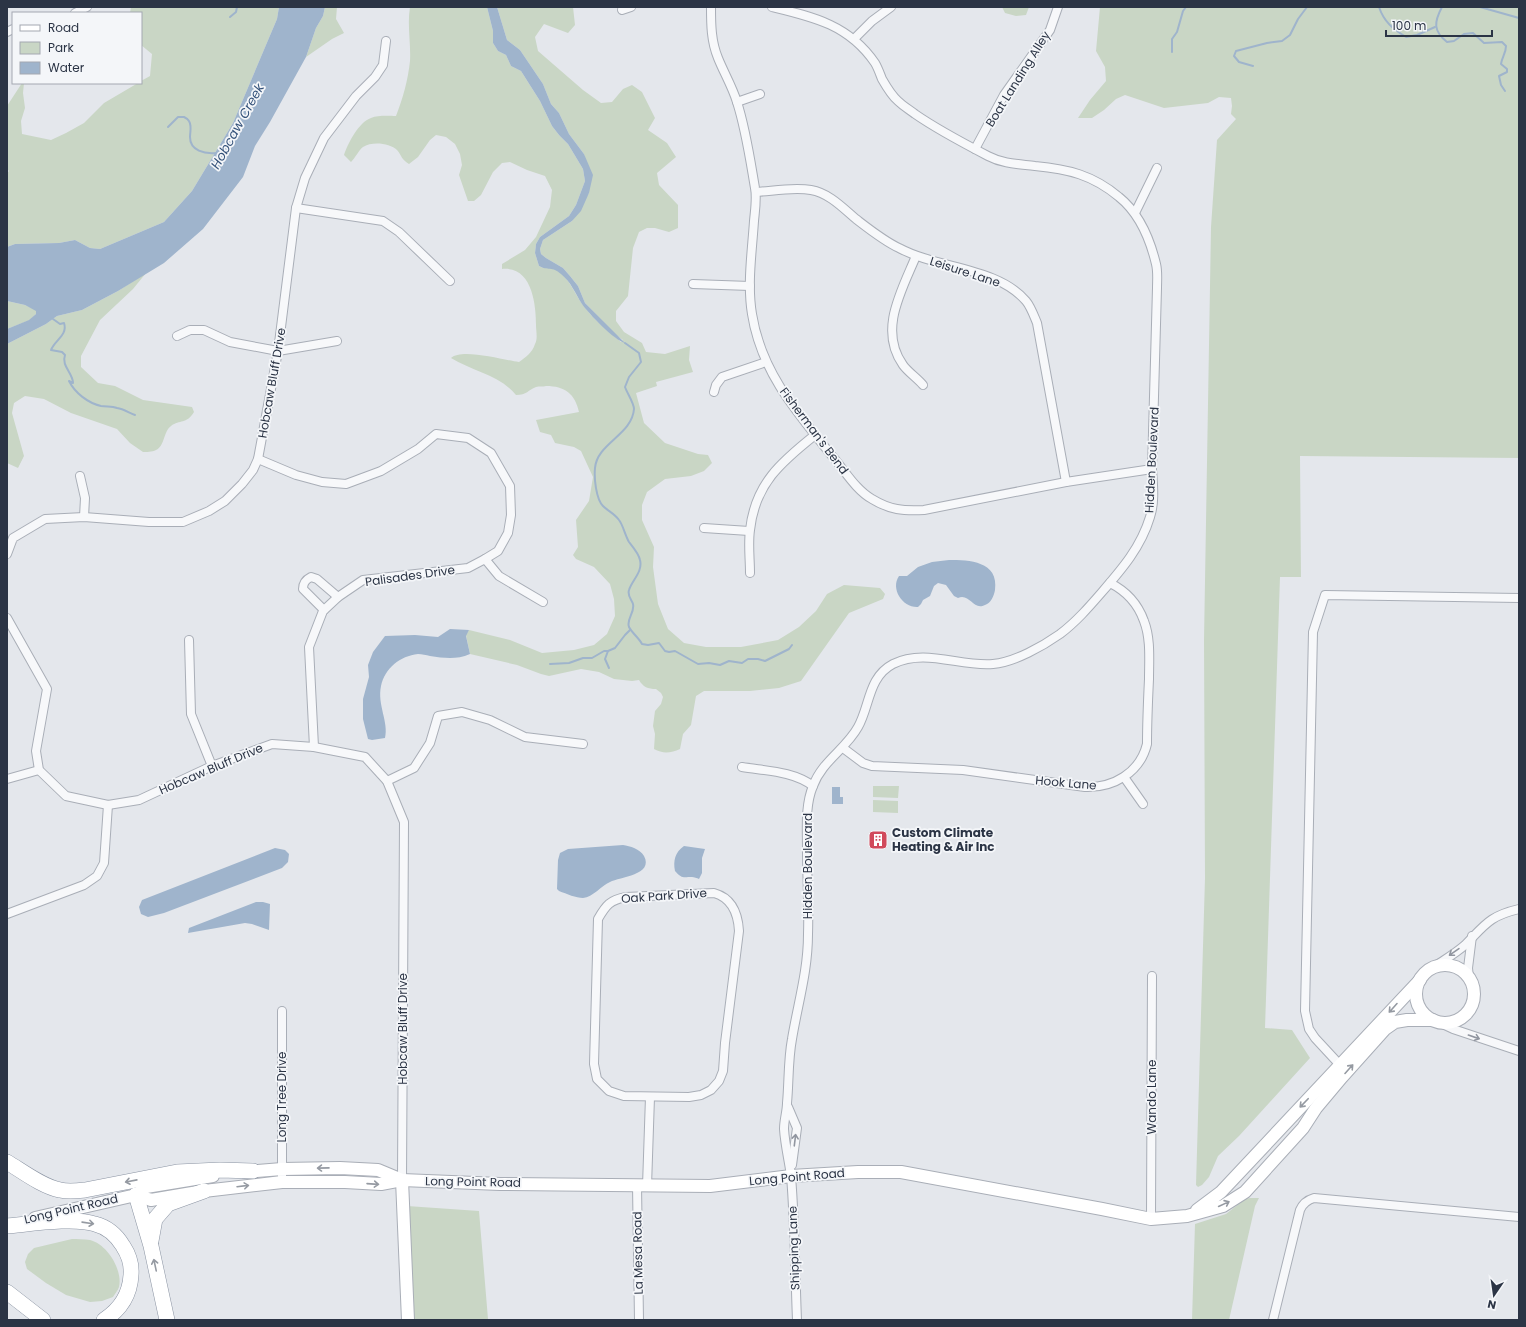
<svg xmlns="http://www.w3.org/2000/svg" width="1526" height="1327" font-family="Poppins,sans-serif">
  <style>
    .green { fill: #c9d6c5 }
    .water { fill: #9fb4cc }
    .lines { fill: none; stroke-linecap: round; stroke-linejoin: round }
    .stream { stroke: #9fb4cc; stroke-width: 2 }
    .street-casing { stroke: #a9aeb7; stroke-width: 10 }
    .secondary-casing { stroke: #a9aeb7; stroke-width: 14 }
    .highway-casing { stroke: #8b94a3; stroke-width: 16 }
    .street { stroke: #f7f8fa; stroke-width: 8 }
    .secondary { stroke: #fff; stroke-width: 12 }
    .highway { stroke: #fff; stroke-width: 15 }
    .oneway { stroke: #9196a0 }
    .oneway2 { stroke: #959aa2 }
    .labels { text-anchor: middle; stroke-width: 3.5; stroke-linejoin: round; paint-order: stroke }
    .street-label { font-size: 12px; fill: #2b3445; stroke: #f4f6f9 }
    .poi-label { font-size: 12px; font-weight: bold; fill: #2b3445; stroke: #f4f6f9; text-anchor: start }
    .water-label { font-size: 13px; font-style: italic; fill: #34527a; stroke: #f4f6f9 }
  </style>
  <rect width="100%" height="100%" fill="#e4e7ec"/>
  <!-- green -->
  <g class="green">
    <polygon points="131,7 279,7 277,19 233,123 192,191 164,222 100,249 90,248 75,240 59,243 15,244 7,247 7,173 9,171 7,169 7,106 22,83 24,83 23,93 25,108 21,121 22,134 51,140 66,133 84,123 104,103 138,83 141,83 141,81 150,76 152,54 141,45 141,13 130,13"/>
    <polygon points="325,7 337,7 336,19 344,33 332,39 306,57 316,28 323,16"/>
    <path d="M410 7H487L493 31V43L498 51 506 55 511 66 521 71 540 101 552 126 559 135 568 144 583 169 585 181 576 205 569 216 540 237 536 244 535 253 539 266C546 270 551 266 557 270 570 279 574 293 583 305 593 319 608 331 621 342L623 340 616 335 585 303 578 286 570 276 563 268 546 258 541 254 540 249 543 240 572 221 589 193 584 154 569 134 559 113 551 104 543 84 520 50 507 40 497 7H573L575 25 568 33 544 24 535 37 538 51 583 90 601 103 612 102 623 89 632 85 642 92 655 118 648 130 667 143 676 157 657 173 659 185 678 205V228L669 232 655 228H647L639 232 633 248 628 296 616 311V321L624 332 642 343 646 352 665 354 690 346 689 360 693 372 656 382 657 386 636 393 644 423 665 443 698 454 708 455 712 463 704 471 691 476 665 479 647 492 642 505V520L654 547 653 567 658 604 668 629 684 643 706 647H741L778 640 799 627 816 611 827 594 844 585 880 588 885 594 883 599 849 613 801 681 779 688 750 691H704L696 696 691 725 683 734 680 749C671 753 663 754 654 749L655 734 653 726 655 711 661 704 663 697 661 693 656 689C648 689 643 687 639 680L632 681 614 679 599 672 581 669 549 676 541 674 517 665 470 654 466 635 469 630 510 640 542 653 574 650 594 645 607 634 615 616 614 599 610 584 594 567 576 559 573 555 578 547 576 520 589 501 593 477 581 451 574 447 555 443 551 435 540 432 536 420 579 412C575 394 565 386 546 386 543 387 539 386 536 387 528 390 527 395 516 395 500 375 472 371 451 358 462 348 503 360 519 362 526 357 532 353 535 344 538 339 536 331 536 325 536 304 532 266 502 269V264L525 250 536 237 550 207 552 190 545 176 527 170 510 162 502 163 493 172 481 195 474 201H468L459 175 462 165 460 154 455 144 446 137 436 135 430 140 418 157 409 164C401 159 402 156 397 150 390 143 372 141 363 147 359 150 355 158 351 162L344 155C348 143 359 122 371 118 378 115 389 116 396 116 403 98 408 80 410 61 411 43 407 25 410 7Z"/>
    <polygon points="1002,7 1029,7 1026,15 1016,16 1005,13"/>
    <polygon points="1100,7 1519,7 1519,458 1300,456 1301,577 1280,577 1265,1028 1292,1030 1310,1058 1239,1136 1218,1156 1209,1177 1202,1185 1198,1187 1196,1185 1205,878 1204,640 1211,227 1217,140 1236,119 1231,114 1232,106 1231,98 1219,97 1208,103 1164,108 1125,95 1116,99 1104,110 1092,118 1078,118 1090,100 1106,81 1105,67 1096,51"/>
    <path d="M146 273 133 289 100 320 81 356V367L98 383 115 386 143 400 192 407 194 412C186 425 180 419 171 426 163 432 165 446 156 450 152 452 146 452 143 452L130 443 117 429 71 413 44 399 25 396 14 403 12 413 24 456 18 468 7 463V344L46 324 57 316 82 310 118 291Z"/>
    <polygon points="7,301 25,305 36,310 36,314 30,320 7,329"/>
    <polygon points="873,786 899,786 898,798 873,797"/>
    <polygon points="873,800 898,801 898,813 873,812"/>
    <polygon points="1250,1198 1259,1198 1255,1206 1229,1320 1192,1320 1195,1224 1226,1214 1245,1199"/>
    <polygon points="407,1206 479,1211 488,1319 493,1320 412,1320"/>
    <path d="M72 1239C77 1239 84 1239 90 1240 107 1244 123 1270 119 1287 118 1290 115 1294 113 1297L102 1301 90 1302 66 1295 46 1283 27 1269 25 1262 28 1254 34 1248Z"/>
  </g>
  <!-- water -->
  <g class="water">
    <polygon points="279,7 325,7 323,16 316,28 306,57 270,122 255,146 243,177 203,229 164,263 118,291 82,310 57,316 46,324 7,344 7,329 29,320 36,314 36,311 25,305 7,301 7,247 15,244 59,243 75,240 90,248 100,249 164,222 192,191 233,123 277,19"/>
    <path d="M487 7H497L507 40 520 50 543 84 551 104 559 113 569 134 584 154 593 175 589 193 581 211 572 221 543 240 540 249 541 254 546 258 563 268 570 276 578 286 585 303 625 343C615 341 588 313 582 304 575 293 571 282 561 274 552 266 548 271 539 266L535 253 536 244 540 237 569 216 576 205 585 181 583 169 568 144 559 135 552 126 540 101 521 71 511 66 506 55 498 51 493 43V31Z"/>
    <path d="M949 560C969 560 999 561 995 590 994 596 991 603 985 605 973 611 970 593 958 598L954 596 946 585 938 583 934 586 930 596 923 600 921 604 918 607C903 608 890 589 899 576H907L918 567 932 562Z"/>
    <path d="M450 629 469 630 466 636 470 654C456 660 444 658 430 656 426 655 422 654 418 654 400 656 385 668 381 686 377 705 389 722 385 738L372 740 368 739 363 719V699L369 677 368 665 373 652 385 636 415 635 438 637Z"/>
    <polygon points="832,787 840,787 840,797 843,797 843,804 832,804"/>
    <path d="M623 845C630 846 640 849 644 856 654 875 620 877 610 882 601 886 593 897 583 898 576 898 567 894 559 891L557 889 558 860 560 853 568 849Z"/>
    <path d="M684 846 705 849 702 858V873L699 879C697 878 694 877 692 877 683 877 682 879 675 871 673 861 675 852 684 846Z"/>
    <polygon points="275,848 285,850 289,854 288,862 282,868 164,913 148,917 141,914 139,907 142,900"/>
    <polygon points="256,902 263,902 270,904 269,930 252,924 245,923 188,933 189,928"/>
  </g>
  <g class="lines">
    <!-- stream -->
    <g class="stream">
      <path d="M1379 7C1384 22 1393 29 1406 37L1417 35 1435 27"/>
      <path d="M1442 7C1434 22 1433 31 1447 42L1454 41 1464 34 1473 33 1484 43 1502 42 1506 46C1506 53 1502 57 1501 64L1507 69V72L1499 76 1501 85 1505 91"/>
      <polyline points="1480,7 1519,18"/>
      <polyline points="230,17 236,12 237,7"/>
      <polyline points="1172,52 1172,39 1177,32 1183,11 1186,7"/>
      <polyline points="1253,66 1239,62 1234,56 1236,51 1267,43 1282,41 1290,35 1298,19 1307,7"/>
      <path d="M168 127 178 117H184C186 118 188 119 189 121 192 126 190 132 190 137 190 151 205 154 216 153"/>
      <path d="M53 319 60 324 64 323C68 335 55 340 51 350L62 352 65 355C61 366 73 373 73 383L69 381C75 393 88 403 101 406 107 407 112 406 117 408 124 409 129 413 135 415"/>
      <path d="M625 343 639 353 641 362 629 377 625 387C627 393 634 403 634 409 632 435 597 443 595 468 594 478 596 499 603 506 608 511 615 514 619 520 623 525 625 535 629 542 633 547 639 554 640 560 643 572 632 580 629 590 627 596 632 600 633 604 635 613 626 619 629 627 632 633 639 638 642 644L648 645 659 643 665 651 669 652 675 651 698 664 709 663 720 665 729 661 742 663 748 659H758L765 661 789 649 792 645"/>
      <polyline points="608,651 605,659 609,668"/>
      <polyline points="550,664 569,663 583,658 592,658 604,651 608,651 615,648 625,635 630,630"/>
    </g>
    <defs>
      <g id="street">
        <path d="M711 7C711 24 711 41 718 58 724 73 732 86 737 102 746 130 750 159 755 188 757 198 755 210 754 221 752 252 747 284 752 314 761 372 798 414 833 457 845 471 856 490 872 499 890 510 903 511 924 510L1066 482 1152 469"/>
        <path d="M772 7C814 17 849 25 875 63 878 68 880 74 882 79 886 86 892 96 898 101 903 106 910 110 915 114 938 130 963 143 988 156 1003 164 1019 164 1035 166 1068 169 1093 175 1119 197 1139 213 1150 239 1156 264 1158 272 1157 280 1157 288L1152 469C1153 485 1155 502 1150 517 1141 547 1122 569 1102 592 1089 607 1076 622 1060 634 1043 646 1015 662 993 664 960 667 925 648 893 664 868 677 870 706 858 727 846 749 822 761 813 786 805 805 807 828 807 849 807 877 809 906 808 934 808 971 798 1003 792 1039 788 1060 789 1082 787 1103 787 1111 784 1120 784 1129 785 1145 789 1161 791 1176 795 1224 795 1272 797 1320"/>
        <polyline points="622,10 631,7"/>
        <polyline points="75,13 87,7"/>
        <polyline points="7,32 13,29"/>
        <polyline points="854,39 872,21 891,7"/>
        <polyline points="737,102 760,94"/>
        <polyline points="975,149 1004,95 1050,30 1058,7"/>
        <path d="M756 192C773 191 793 187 811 190 829 193 843 208 856 219 869 229 884 241 899 248 938 269 997 267 1026 301 1031 307 1034 316 1037 323L1066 482"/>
        <polyline points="296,208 383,221 399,232 450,281"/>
        <polyline points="1135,213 1157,168"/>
        <path d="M916 256C902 290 878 330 903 365 908 372 917 378 923 385"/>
        <polyline points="693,284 750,286"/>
        <polyline points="177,336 190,330 204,330 230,342 278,351 337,341"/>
        <polyline points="714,392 716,385 722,377 766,362"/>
        <polyline points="258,459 296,475 322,482 346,484 381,471 418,449 436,434 468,438 491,453 510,486 511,515 508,533 498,551 485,559"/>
        <polyline points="80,476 85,498 84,517"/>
        <polyline points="704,528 749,531"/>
        <polyline points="7,554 13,538 45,519 84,517 149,522 183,522 209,511 225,501 242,484 253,470 258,459 278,351 296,208 305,178 324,138 356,96 375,77 383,65 386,41"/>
        <path d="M750 573C750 559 748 544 750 530 755 484 781 462 815 435"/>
        <path d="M324 610 303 589C303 583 305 580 311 577L317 579 338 597"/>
        <polyline points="7,618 47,689 36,751 39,770 66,796 108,805 139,800 212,766 272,744 314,747 365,757 387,781 404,822 402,1180"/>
        <polyline points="189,640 191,714 212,766"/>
        <polyline points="314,747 309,647 323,611 338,597 363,580 468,568 485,559 499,576 543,602"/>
        <path d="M843 748 863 763 872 766 963 770 1085 787C1113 788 1140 773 1147 744 1147 722 1148 700 1149 679 1149 660 1151 639 1144 621 1138 604 1126 591 1110 583"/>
        <path d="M742 767C766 771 793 771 813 786"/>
        <polyline points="1124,777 1143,804"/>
        <polyline points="7,779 39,770"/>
        <polyline points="387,781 414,768 430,743 438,716 462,712 490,720 525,737 583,744"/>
        <path d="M714 893C732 898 738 913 739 931L725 1043 723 1071 719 1081 711 1090 701 1095 689 1097 624 1096 609 1091 597 1079 594 1064 598 919C606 905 610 900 626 897Z"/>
        <polyline points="7,914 84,885 97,876 104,863 108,805"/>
        <path d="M1434 967C1444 960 1456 953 1465 945 1485 925 1489 916 1519 909"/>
        <polyline points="1469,978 1468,968 1472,936"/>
        <polyline points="1438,1022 1453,1029 1519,1051"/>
        <polyline points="1340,1065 1315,1038 1309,1029 1305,1011 1313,632 1325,595 1519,598"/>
        <polyline points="788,1107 797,1128 792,1165"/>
        <polyline points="282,1182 282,1011"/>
        <polyline points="637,1185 639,1320"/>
        <polyline points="647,1186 650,1097"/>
        <polyline points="1151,1219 1152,976"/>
        <path d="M1273 1320 1300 1210C1303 1203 1307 1200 1314 1198L1519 1217"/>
      </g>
      <g id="secondary">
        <circle cx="1445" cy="994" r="29"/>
        <polyline points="245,1172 282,1169 340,1168 378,1170 402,1180"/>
        <polyline points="402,1180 408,1320"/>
        <polyline points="136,1195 151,1200 204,1191 282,1182 345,1182 381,1184 402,1180 500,1184 710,1186 791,1176 858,1172 901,1172 1102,1209 1151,1219 1187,1216 1223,1206 1245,1192 1303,1128 1316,1108 1342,1077 1385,1029 1395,1022 1407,1020 1433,1020"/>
        <polyline points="1197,1210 1221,1192 1420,980"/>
        <polyline points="35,1218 136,1195 146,1187 213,1176"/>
      </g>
      <g id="highway">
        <path d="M7 1162C22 1171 43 1187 60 1190 68 1192 77 1191 85 1190L177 1172 220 1170 253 1171"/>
        <polyline points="136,1195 151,1246 167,1320"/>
        <path d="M7 1226C30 1224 74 1217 95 1224 107 1227 117 1236 123 1246 129 1255 132 1264 131 1275 130 1294 121 1309 104 1320"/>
        <polyline points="151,1241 155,1219 168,1204 204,1191"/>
        <polyline points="7,1292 43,1320"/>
      </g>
    </defs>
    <!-- street casing -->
    <use href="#street" class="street-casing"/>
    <!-- secondary casing -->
    <use href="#secondary" class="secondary-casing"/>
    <!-- highway casing -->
    <use href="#highway" class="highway-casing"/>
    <!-- street -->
    <use href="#street" class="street"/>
    <!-- secondary -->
    <use href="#secondary" class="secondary"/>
    <!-- highway -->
    <use href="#highway" class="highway"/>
  </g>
  <!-- one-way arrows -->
  <defs><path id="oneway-shaft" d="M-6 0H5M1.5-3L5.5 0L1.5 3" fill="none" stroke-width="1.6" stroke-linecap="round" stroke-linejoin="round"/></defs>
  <g class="oneway">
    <use href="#oneway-shaft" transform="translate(1454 952) rotate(145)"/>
    <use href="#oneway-shaft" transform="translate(1474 1037) rotate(19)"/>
    <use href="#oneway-shaft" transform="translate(795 1140) rotate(-83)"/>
  </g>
  <g class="oneway2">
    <use href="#oneway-shaft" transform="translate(1393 1008) rotate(132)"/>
    <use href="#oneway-shaft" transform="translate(1349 1069) rotate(-48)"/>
    <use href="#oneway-shaft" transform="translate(1304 1103) rotate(134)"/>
    <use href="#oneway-shaft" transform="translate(323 1168) rotate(179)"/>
    <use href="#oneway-shaft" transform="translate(131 1181) rotate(169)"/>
    <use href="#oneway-shaft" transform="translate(373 1184) rotate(4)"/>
    <use href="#oneway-shaft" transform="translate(243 1186) rotate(-7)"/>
    <use href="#oneway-shaft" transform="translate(1224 1204) rotate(-25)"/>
    <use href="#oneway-shaft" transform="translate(88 1223) rotate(8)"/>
    <use href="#oneway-shaft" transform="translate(155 1265) rotate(-102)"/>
  </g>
  <!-- icons -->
  <defs>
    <symbol id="building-square" viewBox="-11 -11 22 22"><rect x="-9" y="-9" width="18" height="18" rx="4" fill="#d1495b" stroke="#f4f6f9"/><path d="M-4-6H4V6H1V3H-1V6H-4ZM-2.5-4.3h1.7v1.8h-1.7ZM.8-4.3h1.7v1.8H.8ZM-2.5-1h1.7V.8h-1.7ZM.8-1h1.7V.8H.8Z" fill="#fff"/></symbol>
  </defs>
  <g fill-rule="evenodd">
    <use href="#building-square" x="867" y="829" width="22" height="22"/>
  </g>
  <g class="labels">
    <!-- street labels -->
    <g class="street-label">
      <text transform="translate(1018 79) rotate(-58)" y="4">Boat Landing Alley</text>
      <text transform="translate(965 272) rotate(18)" y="4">Leisure Lane</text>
      <text transform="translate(272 383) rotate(-80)" y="4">Hobcaw Bluff Drive</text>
      <text transform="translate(814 431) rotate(53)" y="4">Fisherman's Bend</text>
      <text transform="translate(1152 460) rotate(-87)" y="4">Hidden Boulevard</text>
      <text transform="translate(410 576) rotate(-8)" y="4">Palisades Drive</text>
      <text transform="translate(211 769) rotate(-23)" y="4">Hobcaw Bluff Drive</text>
      <text transform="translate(1066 783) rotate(5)" y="4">Hook Lane</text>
      <text transform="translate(808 866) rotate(-90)" y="4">Hidden Boulevard</text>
      <text transform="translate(664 896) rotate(-4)" y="4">Oak Park Drive</text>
      <text transform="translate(403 1029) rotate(-90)" y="4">Hobcaw Bluff Drive</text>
      <text transform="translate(282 1097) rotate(-90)" y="4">Long Tree Drive</text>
      <text transform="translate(1152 1097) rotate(-90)" y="4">Wando Lane</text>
      <text transform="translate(797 1177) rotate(-5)" y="4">Long Point Road</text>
      <text transform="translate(473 1182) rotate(1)" y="4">Long Point Road</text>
      <text transform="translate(71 1209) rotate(-13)" y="4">Long Point Road</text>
      <text transform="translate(794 1248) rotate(-92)" y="4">Shipping Lane</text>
      <text transform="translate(638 1253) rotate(-91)" y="4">La Mesa Road</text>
    </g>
    <!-- poi labels -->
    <g class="poi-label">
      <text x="892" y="837">Custom Climate<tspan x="892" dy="14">Heating &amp; Air Inc</tspan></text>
    </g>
    <!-- water labels -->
    <g class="water-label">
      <text transform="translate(237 126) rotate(-61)" y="5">Hobcaw Creek</text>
    </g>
  </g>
  <!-- border -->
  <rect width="1526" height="1327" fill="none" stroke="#2b3445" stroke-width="16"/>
  <!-- legend -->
  <rect x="12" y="12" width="130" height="72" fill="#f4f6f9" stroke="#a4a8b1"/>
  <rect x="20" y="25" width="20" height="6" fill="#ffffff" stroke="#a4a8b1"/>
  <text x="48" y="32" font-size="12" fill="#2b3445">Road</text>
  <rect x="20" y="42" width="20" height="12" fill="#c9d6c5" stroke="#a4a8b1"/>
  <text x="48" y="52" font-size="12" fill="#2b3445">Park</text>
  <rect x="20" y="62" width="20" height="12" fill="#9fb4cc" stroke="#a4a8b1"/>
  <text x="48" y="72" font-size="12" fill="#2b3445">Water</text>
  <!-- north arrow -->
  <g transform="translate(1494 1295) rotate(193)" stroke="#f4f6f9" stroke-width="3" paint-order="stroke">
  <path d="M0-3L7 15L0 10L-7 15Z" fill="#2b3445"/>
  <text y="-6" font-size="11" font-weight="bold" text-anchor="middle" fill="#2b3445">N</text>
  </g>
  <!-- scale -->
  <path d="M1386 30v6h106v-6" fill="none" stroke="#2b3445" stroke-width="2"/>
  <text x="1392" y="30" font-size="12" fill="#2b3445" stroke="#f4f6f9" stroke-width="3" paint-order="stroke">100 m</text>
</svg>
